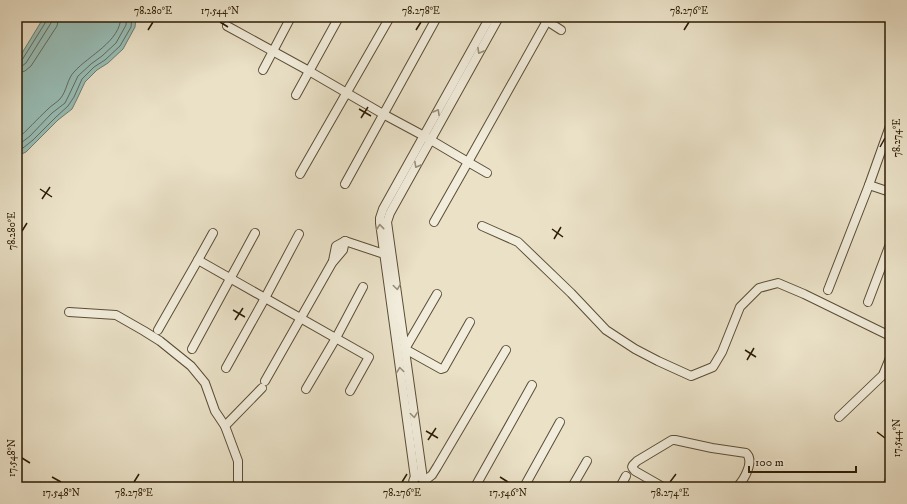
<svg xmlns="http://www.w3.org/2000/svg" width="907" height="504" font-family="'IM FELL DW Pica',serif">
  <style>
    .water { fill: #98bdb6; stroke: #6d7d6f }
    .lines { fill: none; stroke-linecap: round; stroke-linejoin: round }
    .shore { stroke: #626c5d; stroke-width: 1 }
    .minor-casing { stroke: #5c4d35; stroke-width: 10 }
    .minor { stroke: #f1ecdb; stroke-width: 8 }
    .oneway { stroke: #988e7a }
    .ticks { fill: none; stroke: #2c1c04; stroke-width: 1.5 }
    .neatline { fill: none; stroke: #2c1c04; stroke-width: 1.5 }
    .ticks-label { font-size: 10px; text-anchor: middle; fill: #2c1c04 }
  </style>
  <rect width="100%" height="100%" fill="#eae1c7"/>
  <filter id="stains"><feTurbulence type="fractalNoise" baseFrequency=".005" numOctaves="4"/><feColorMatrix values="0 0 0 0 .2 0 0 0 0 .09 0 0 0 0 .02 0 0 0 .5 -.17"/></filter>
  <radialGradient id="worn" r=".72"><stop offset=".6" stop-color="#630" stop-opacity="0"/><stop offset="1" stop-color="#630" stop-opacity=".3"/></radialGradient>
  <!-- water -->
  <polygon class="water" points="44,17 136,17 135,27 123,49 108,63 97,70 85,82 77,99 72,109 58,120 26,152 17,156 17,63 19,58"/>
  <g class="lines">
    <!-- shore -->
    <g class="shore">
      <polyline points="17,62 20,62 22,60 47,20 47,17"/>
      <polyline points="17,67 22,66 26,63 51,23 53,17"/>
      <polyline points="17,73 25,71 31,66 57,26 59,17"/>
      <path d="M17 139C28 130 37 119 48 109 52 105 56 103 60 99 67 91 67 79 74 72 89 55 120 42 121 17"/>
      <polyline points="17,146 30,136 52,113 65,103 69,95 78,76 91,64 102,56 116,43 126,25 127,17"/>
      <polyline points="17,152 23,148 33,140 56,117 68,106 74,97 82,79 94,67 105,60 120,46 131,27 132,17"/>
    </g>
    <defs>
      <g id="minor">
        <polyline points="549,18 547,21 561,30"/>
        <polyline points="227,26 309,71 383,114 424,136 468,162 547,21 540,17"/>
        <polyline points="263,70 291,17"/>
        <polyline points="296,95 339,17"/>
        <polyline points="300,174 390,17"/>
        <polyline points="345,184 437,17"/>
        <polyline points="869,185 890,192"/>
        <polyline points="434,222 468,162 487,173"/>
        <polyline points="482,226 518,242 571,293 606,330 635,349 658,361 691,376 713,367 722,352 740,307 759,288 778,283 804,294 890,336"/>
        <polyline points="198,260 213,233"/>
        <polyline points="333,261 336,246 345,241"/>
        <polyline points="828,290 869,185 890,126"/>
        <polyline points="437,294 405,349 441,369 444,368 470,322"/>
        <polyline points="868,302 890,244"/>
        <polyline points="69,312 116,315 144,331 160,341 191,366 205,383 215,411 225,426"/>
        <polyline points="158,330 198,260 369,357 350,391"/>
        <polyline points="192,349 230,279 255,233"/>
        <polyline points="226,368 265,298 299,234"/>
        <polyline points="265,381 332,263 343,250 345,241 384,254"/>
        <polyline points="306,389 336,338 363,287"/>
        <polyline points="839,417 883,375 890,358"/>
        <polyline points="415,478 380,223 380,218 383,209 490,17"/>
        <polyline points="423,479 387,222 390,213 499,17"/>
        <polyline points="424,481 432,475 437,467 506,350"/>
        <polyline points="238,487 238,461 225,426 262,388"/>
        <path d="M415 487C407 473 430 474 423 487"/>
        <polyline points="475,487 532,385"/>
        <polyline points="524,487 560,422"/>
        <polyline points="572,487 587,461"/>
        <polyline points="620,487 626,476"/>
        <path d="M663 487 635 471 632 467 633 465 637 461 672 440H675L712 448 746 453C755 461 744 480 737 487H734"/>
        <polyline points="887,487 890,479"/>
      </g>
    </defs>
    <!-- minor casing -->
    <use href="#minor" class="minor-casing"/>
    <!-- minor -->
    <use href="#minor" class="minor"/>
  </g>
  <!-- one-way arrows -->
  <defs><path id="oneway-chevron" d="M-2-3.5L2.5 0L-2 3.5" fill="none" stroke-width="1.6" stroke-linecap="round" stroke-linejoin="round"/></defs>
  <g class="oneway">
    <use href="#oneway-chevron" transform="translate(480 51) rotate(119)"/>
    <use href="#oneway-chevron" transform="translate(437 112) rotate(-61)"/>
    <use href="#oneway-chevron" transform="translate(417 165) rotate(119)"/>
    <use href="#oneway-chevron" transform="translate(380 227) rotate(-96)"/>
    <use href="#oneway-chevron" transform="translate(397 287) rotate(82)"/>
    <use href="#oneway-chevron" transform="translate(400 370) rotate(-98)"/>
    <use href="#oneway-chevron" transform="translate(414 415) rotate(82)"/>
  </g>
  <!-- ticks -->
  <path class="ticks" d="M220 22 228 27M148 30 153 22M416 30 421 22M684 30 689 22M359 109 371 116M361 118 368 107M880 147 885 138M40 189 52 197M42 199 50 187M552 229 563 237M22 231 27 223M554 239 561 227M233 310 245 317M235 320 243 308M745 350 756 357M747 360 754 348M426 431 438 438M877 432 885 438M428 440 436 428M22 458 30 463M52 477 61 482M500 477 508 482M134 482 139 474M402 482 407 474M670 482 676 474"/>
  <!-- margin -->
  <rect width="907" height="504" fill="none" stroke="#eae1c7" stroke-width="44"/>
  <!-- scale -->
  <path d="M749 466v6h107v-6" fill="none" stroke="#2c1c04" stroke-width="2"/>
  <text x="755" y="466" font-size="12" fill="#2c1c04" stroke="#f1ecdb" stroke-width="3" paint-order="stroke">100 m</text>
  <rect x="22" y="22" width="863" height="460" class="neatline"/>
  <g class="ticks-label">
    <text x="153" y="14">78.280°E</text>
    <text x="220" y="14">17.544°N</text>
    <text x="421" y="14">78.278°E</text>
    <text x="689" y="14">78.276°E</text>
    <text transform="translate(896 138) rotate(-90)" y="4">78.274°E</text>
    <text transform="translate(11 231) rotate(-90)" y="4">78.280°E</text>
    <text transform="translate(896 438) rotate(-90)" y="4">17.544°N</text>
    <text transform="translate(11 458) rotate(-90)" y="4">17.548°N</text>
    <text x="61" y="496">17.548°N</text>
    <text x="134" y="496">78.278°E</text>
    <text x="402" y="496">78.276°E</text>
    <text x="508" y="496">17.546°N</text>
    <text x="670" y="496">78.274°E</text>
  </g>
  <rect width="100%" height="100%" filter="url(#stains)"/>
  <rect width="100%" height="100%" fill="url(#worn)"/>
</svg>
